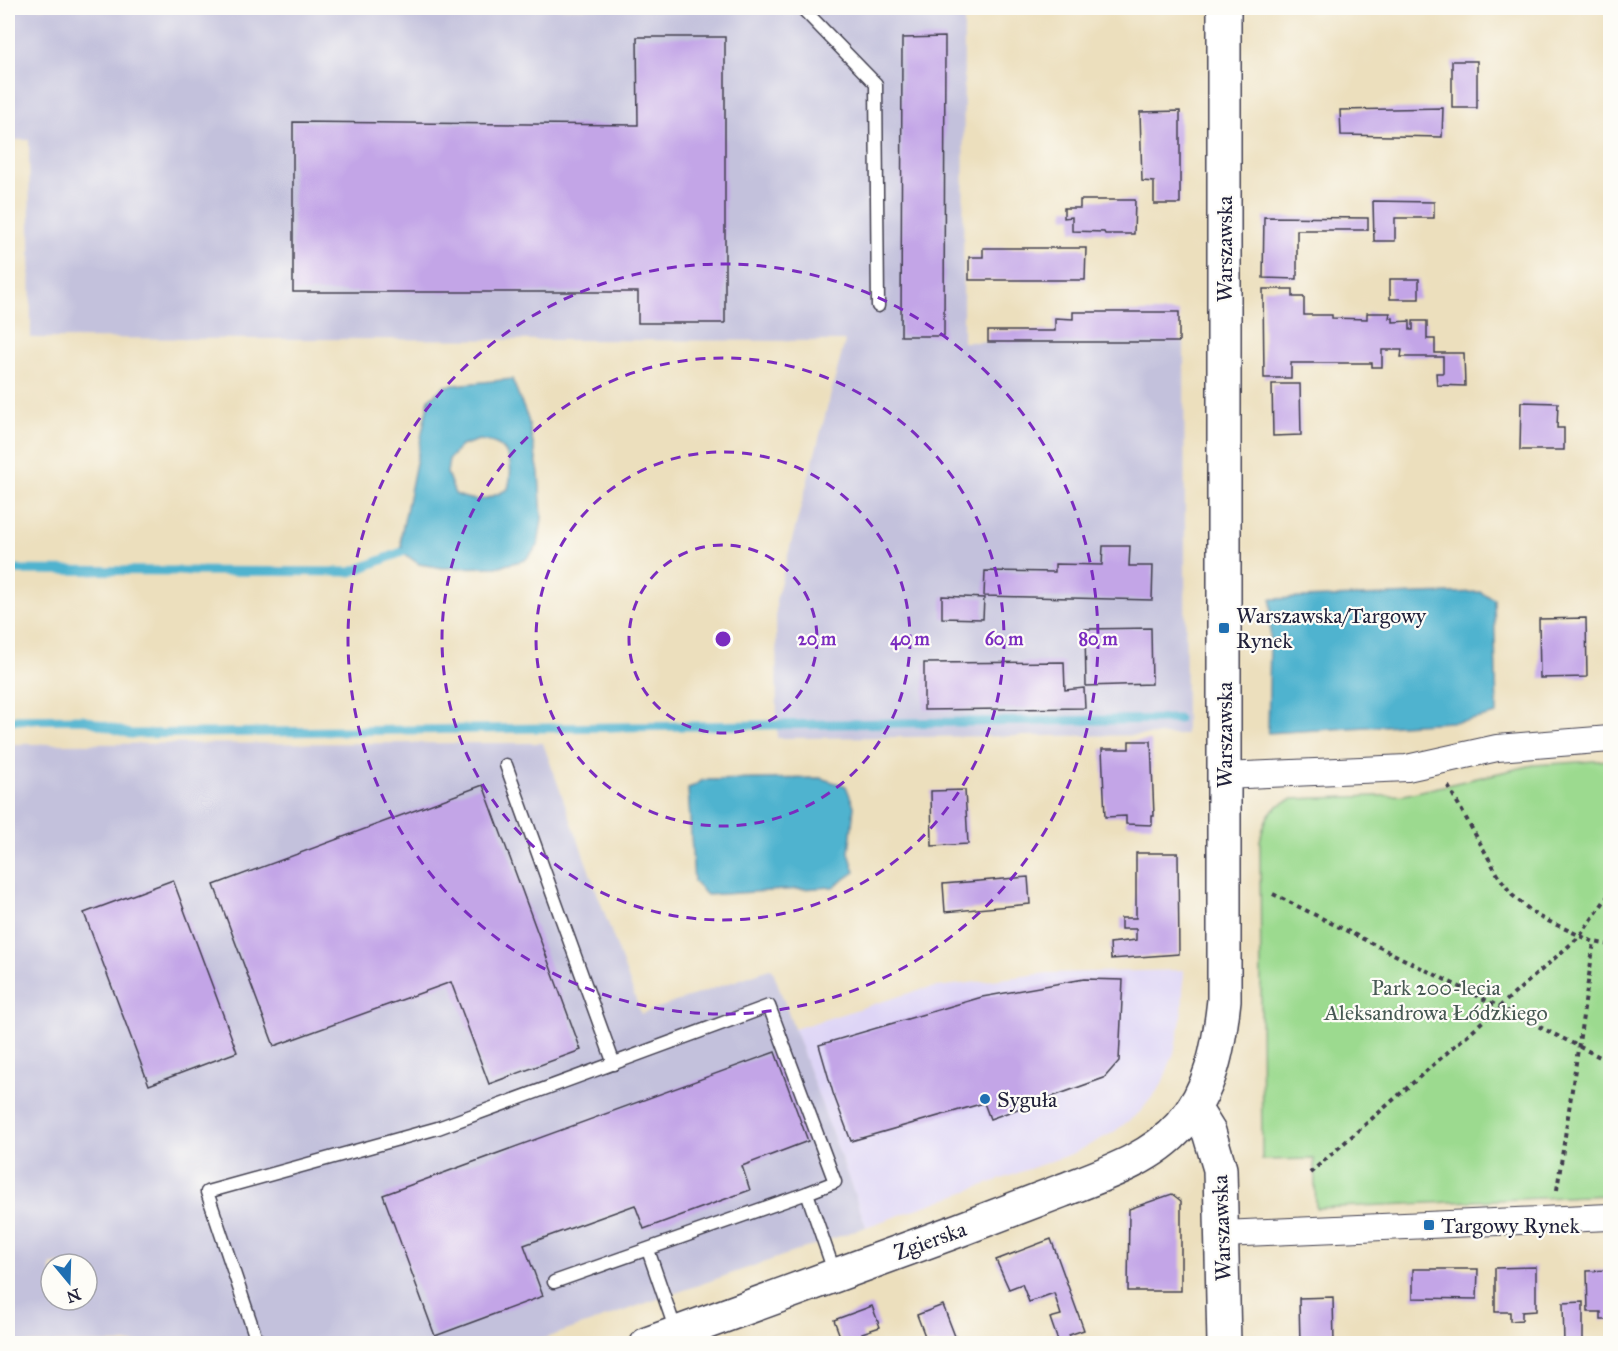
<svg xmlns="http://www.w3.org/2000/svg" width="1618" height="1351" font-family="'IM FELL Great Primer',serif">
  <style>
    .built { fill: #ded5f6 }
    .industrial { fill: #c3c1dc; fill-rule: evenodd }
    .green { fill: #9cda8f; stroke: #5f7e65; stroke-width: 1.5 }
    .water { fill: #50b3cf; stroke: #396a85; stroke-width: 1.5; fill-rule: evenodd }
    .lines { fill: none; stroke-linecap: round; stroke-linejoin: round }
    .stream { stroke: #50b3cf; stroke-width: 9 }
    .building { fill: #c3a5e7 }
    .lane-casing { stroke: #403e4e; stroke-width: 15 }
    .street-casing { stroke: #403e4e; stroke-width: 28 }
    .secondary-casing { stroke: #403e4e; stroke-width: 36 }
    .path { stroke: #403e4e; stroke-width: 4; stroke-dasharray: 4.5 4.5; stroke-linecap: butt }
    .lane { stroke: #fff; stroke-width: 12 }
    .street { stroke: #fff; stroke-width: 26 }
    .secondary { stroke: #fff; stroke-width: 33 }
    .ring { fill: none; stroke: #7b2cbf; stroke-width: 3; stroke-dasharray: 10 8 }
    .poi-dot { fill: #1f6fb2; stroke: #fdfcf7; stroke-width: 2 }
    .labels { text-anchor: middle; stroke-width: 4.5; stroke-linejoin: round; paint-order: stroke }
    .street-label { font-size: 22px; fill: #22223b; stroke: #fdfcf7 }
    .poi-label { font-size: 22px; fill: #22223b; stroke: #fdfcf7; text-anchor: start }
    .park-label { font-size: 22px; fill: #475954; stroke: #fdfcf7 }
    .centre { fill: #7b2cbf; stroke: #fdfcf7; stroke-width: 3 }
    .ring-label { font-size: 18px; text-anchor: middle; font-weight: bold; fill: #7b2cbf; stroke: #fdfcf7; stroke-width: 4.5; stroke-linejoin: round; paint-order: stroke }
  </style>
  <rect width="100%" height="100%" fill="#fdfcf7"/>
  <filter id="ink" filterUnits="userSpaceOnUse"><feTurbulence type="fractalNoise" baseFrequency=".0167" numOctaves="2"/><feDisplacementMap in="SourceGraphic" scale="12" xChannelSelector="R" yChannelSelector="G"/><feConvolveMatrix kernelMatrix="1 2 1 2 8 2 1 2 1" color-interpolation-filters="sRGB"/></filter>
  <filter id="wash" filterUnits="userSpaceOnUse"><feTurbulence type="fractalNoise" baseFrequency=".008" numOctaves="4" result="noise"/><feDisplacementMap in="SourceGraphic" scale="24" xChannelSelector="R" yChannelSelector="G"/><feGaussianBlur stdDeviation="1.35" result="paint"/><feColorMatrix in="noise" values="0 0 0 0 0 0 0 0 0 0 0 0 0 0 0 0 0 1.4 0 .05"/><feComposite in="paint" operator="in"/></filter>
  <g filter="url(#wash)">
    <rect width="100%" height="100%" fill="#ecdfbd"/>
    <!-- built -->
    <polygon class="built" points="1184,970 1182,1015 1174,1053 1161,1086 1140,1112 1114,1132 1074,1153 866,1227 794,1029 922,989 1047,973"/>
    <!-- industrial -->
    <g class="industrial">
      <polygon points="8,8 964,8 963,342 1184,341 1186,735 777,738 776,600 845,341 31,338 29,140 8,140"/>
      <path d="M543 743 641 1014 772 968 866 1227 531 1343H8V744ZM51 1264H87V1300H51Z"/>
    </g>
    <!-- green -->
    <path class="green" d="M1610 760V1195L1316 1208 1314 1159 1262 1160 1260 841C1265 817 1269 807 1293 799L1404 795 1533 765Z"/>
    <!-- water -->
    <g class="water">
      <path d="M512 379 528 419 539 473 542 518 538 546 525 560 496 567 443 568 419 564 402 552 401 536 429 399 445 386ZM479 440C484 441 493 442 498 445 513 454 512 474 508 489 486 500 477 504 455 494L447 473 449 459 461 446Z"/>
      <polygon points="1480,592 1494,599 1497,714 1466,721 1268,733 1271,599"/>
      <polygon points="820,778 846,786 854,806 849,853 855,872 833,887 707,895 694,882 688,789 703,780"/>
    </g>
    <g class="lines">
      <!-- stream -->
      <g class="stream">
        <polyline points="8,570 351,572 402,552"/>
        <polyline points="8,720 83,719 130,734 1178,719"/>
      </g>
    </g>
    <g id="blocks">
      <!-- building -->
      <g class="building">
        <polygon points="903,8 945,8 945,12 903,11"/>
        <polygon points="1036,8 1083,8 1083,10 1037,12"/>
        <polygon points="637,37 725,37 725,323 638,323 638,292 293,292 293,122 638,125"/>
        <polygon points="945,37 944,336 901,336 902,38"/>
        <rect x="1452" y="61" width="25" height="47"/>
        <polygon points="1443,108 1442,137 1341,135 1340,110"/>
        <polygon points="1180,111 1180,204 1154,204 1154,182 1142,181 1140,112"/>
        <polygon points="1080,200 1135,200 1134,234 1105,234 1104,232 1072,231 1072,217 1064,218 1064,208 1080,208"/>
        <polygon points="1373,201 1434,202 1434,218 1395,218 1395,241 1374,241"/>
        <polygon points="1264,217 1368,218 1368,230 1297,230 1297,279 1263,278"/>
        <polygon points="983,248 1086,248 1085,280 969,280 969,257 983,257"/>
        <rect x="1390" y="279" width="29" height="20"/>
        <polygon points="1263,289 1293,289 1293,297 1304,297 1304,315 1332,315 1332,318 1367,319 1367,313 1390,313 1389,318 1393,318 1393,322 1410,321 1410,330 1413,330 1413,321 1427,321 1427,339 1435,339 1435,353 1464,353 1465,386 1437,385 1436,373 1443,373 1443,357 1401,357 1402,350 1382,350 1382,367 1372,367 1372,363 1291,363 1291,378 1264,378"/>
        <polygon points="1073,312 1179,312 1179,342 988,342 988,331 1055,331 1055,318 1073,319"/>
        <polygon points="1272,384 1300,384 1301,435 1273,436"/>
        <polygon points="1521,402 1558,403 1557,428 1564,428 1564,450 1520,450"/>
        <polygon points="1103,546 1130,546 1129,566 1153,566 1152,600 984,596 985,571 1055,572 1055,564 1102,565"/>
        <polygon points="942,596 984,598 983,619 942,618"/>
        <polygon points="1586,618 1587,677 1540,678 1539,619"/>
        <polygon points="1151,628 1152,684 1086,686 1085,629"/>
        <polygon points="1064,662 1065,690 1084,688 1085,708 924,710 924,663"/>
        <polygon points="1129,741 1151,741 1154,816 1152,816 1152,825 1126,824 1126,816 1105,817 1102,749 1129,749"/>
        <polygon points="483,785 581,1050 489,1084 451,982 274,1046 214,885"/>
        <polygon points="965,790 968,844 932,846 931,791"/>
        <polygon points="1136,853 1178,853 1179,954 1111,959 1110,943 1136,940 1136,929 1121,929 1121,918 1136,918"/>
        <polygon points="1028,877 1030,904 945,912 943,884"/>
        <polygon points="173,880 237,1052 149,1085 84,913"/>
        <polygon points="1084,979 1123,980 1119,1061 1104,1078 990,1119 984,1103 851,1141 833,1093 819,1045 982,997"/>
        <polygon points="775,1052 808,1141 742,1166 750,1190 644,1229 635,1205 524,1245 543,1296 435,1336 383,1195"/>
        <polygon points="1172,1194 1181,1201 1181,1291 1128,1291 1129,1209"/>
        <polygon points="1051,1239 1084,1330 1069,1335 1072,1344 1059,1344 1050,1318 1061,1315 1054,1293 1029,1302 1022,1284 1009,1289 996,1260"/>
        <polygon points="1536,1267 1536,1311 1522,1312 1522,1320 1510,1321 1510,1312 1495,1312 1495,1268"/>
        <polygon points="1413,1269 1478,1269 1477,1299 1413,1298"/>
        <polygon points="1610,1270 1610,1320 1601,1320 1601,1312 1588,1312 1587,1271"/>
        <polygon points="1333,1297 1334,1344 1300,1344 1299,1298"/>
        <polygon points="1583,1302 1583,1344 1564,1344 1563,1303"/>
        <polygon points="943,1305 958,1344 928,1344 917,1315"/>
        <polygon points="872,1306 880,1327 862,1333 865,1344 843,1344 834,1320"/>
      </g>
    </g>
  </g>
  <g filter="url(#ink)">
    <use href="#blocks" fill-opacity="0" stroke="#403e4e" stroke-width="1.5"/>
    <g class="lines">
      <defs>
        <g id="lane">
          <polyline points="802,8 876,84 878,306"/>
          <polyline points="506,765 614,1064"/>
          <polyline points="648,1250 676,1331"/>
          <polyline points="554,1282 807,1193"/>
          <polyline points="258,1344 207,1192 438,1128 769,1006 835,1182 807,1193 835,1274"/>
        </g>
        <g id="street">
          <polyline points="1224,776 1407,768 1497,748 1610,739"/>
          <polyline points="1222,1234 1610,1217"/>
        </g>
        <g id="secondary">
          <polyline points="1194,1108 1209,1132 1220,1169 1224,1344"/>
          <path d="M647 1344C752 1306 855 1268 959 1230 993 1217 1027 1204 1061 1191 1102 1175 1150 1160 1180 1126 1212 1090 1219 1046 1224 1000V8"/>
        </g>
      </defs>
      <!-- lane casing -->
      <use href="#lane" class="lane-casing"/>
      <!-- street casing -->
      <use href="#street" class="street-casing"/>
      <!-- secondary casing -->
      <use href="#secondary" class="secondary-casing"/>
      <!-- path -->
      <g class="path">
        <polyline points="1448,786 1498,875 1512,895 1537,916 1594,942 1610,945"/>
        <polyline points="1273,894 1610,1062"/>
        <polyline points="1310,1173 1580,936 1610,893"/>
        <polyline points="1557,1190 1594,942"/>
      </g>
      <!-- lane -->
      <use href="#lane" class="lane"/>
      <!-- street -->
      <use href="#street" class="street"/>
      <!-- secondary -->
      <use href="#secondary" class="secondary"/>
    </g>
  </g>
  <!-- distance rings -->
  <g class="ring">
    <circle cx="723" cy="639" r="94"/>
    <circle cx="723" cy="639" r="187"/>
    <circle cx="723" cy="639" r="281"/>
    <circle cx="723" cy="639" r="375"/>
  </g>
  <!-- markers -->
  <g class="poi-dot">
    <rect x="1218" y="622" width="12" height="12" rx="3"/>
    <circle cx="985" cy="1099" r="6"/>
    <rect x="1423" y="1219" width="12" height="12" rx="3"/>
  </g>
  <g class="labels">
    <!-- street labels -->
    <g class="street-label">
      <text transform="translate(1224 249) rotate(-90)" y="8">Warszawska</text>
      <text transform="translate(1224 735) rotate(-90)" y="8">Warszawska</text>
      <text transform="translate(1221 1228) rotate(-92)" y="8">Warszawska</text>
      <text transform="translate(930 1240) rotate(-20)" y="8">Zgierska</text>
    </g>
    <!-- poi labels -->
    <g class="poi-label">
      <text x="1236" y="623">Warszawska/Targowy<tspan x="1236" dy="25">Rynek</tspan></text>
      <text x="997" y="1107">Syguła</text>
      <text x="1441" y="1233">Targowy Rynek</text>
    </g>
    <!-- park labels -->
    <g class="park-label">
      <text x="1436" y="995">Park 200-lecia<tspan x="1436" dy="25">Aleksandrowa Łódzkiego</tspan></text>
    </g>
  </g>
  <circle cx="723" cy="639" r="9" class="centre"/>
  <g class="ring-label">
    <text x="817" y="645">20 m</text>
    <text x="910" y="645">40 m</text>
    <text x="1004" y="645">60 m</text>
    <text x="1098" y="645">80 m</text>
  </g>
  <!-- margin -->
  <rect width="1618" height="1351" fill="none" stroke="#fdfcf7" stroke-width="30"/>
  <!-- north arrow -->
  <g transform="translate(69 1282) rotate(161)"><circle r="28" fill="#fdfcf7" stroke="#a5a5ac" stroke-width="1.5"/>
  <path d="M0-4.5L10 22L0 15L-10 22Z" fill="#1f6fb2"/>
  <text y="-9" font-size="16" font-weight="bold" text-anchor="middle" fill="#22223b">N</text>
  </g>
</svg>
